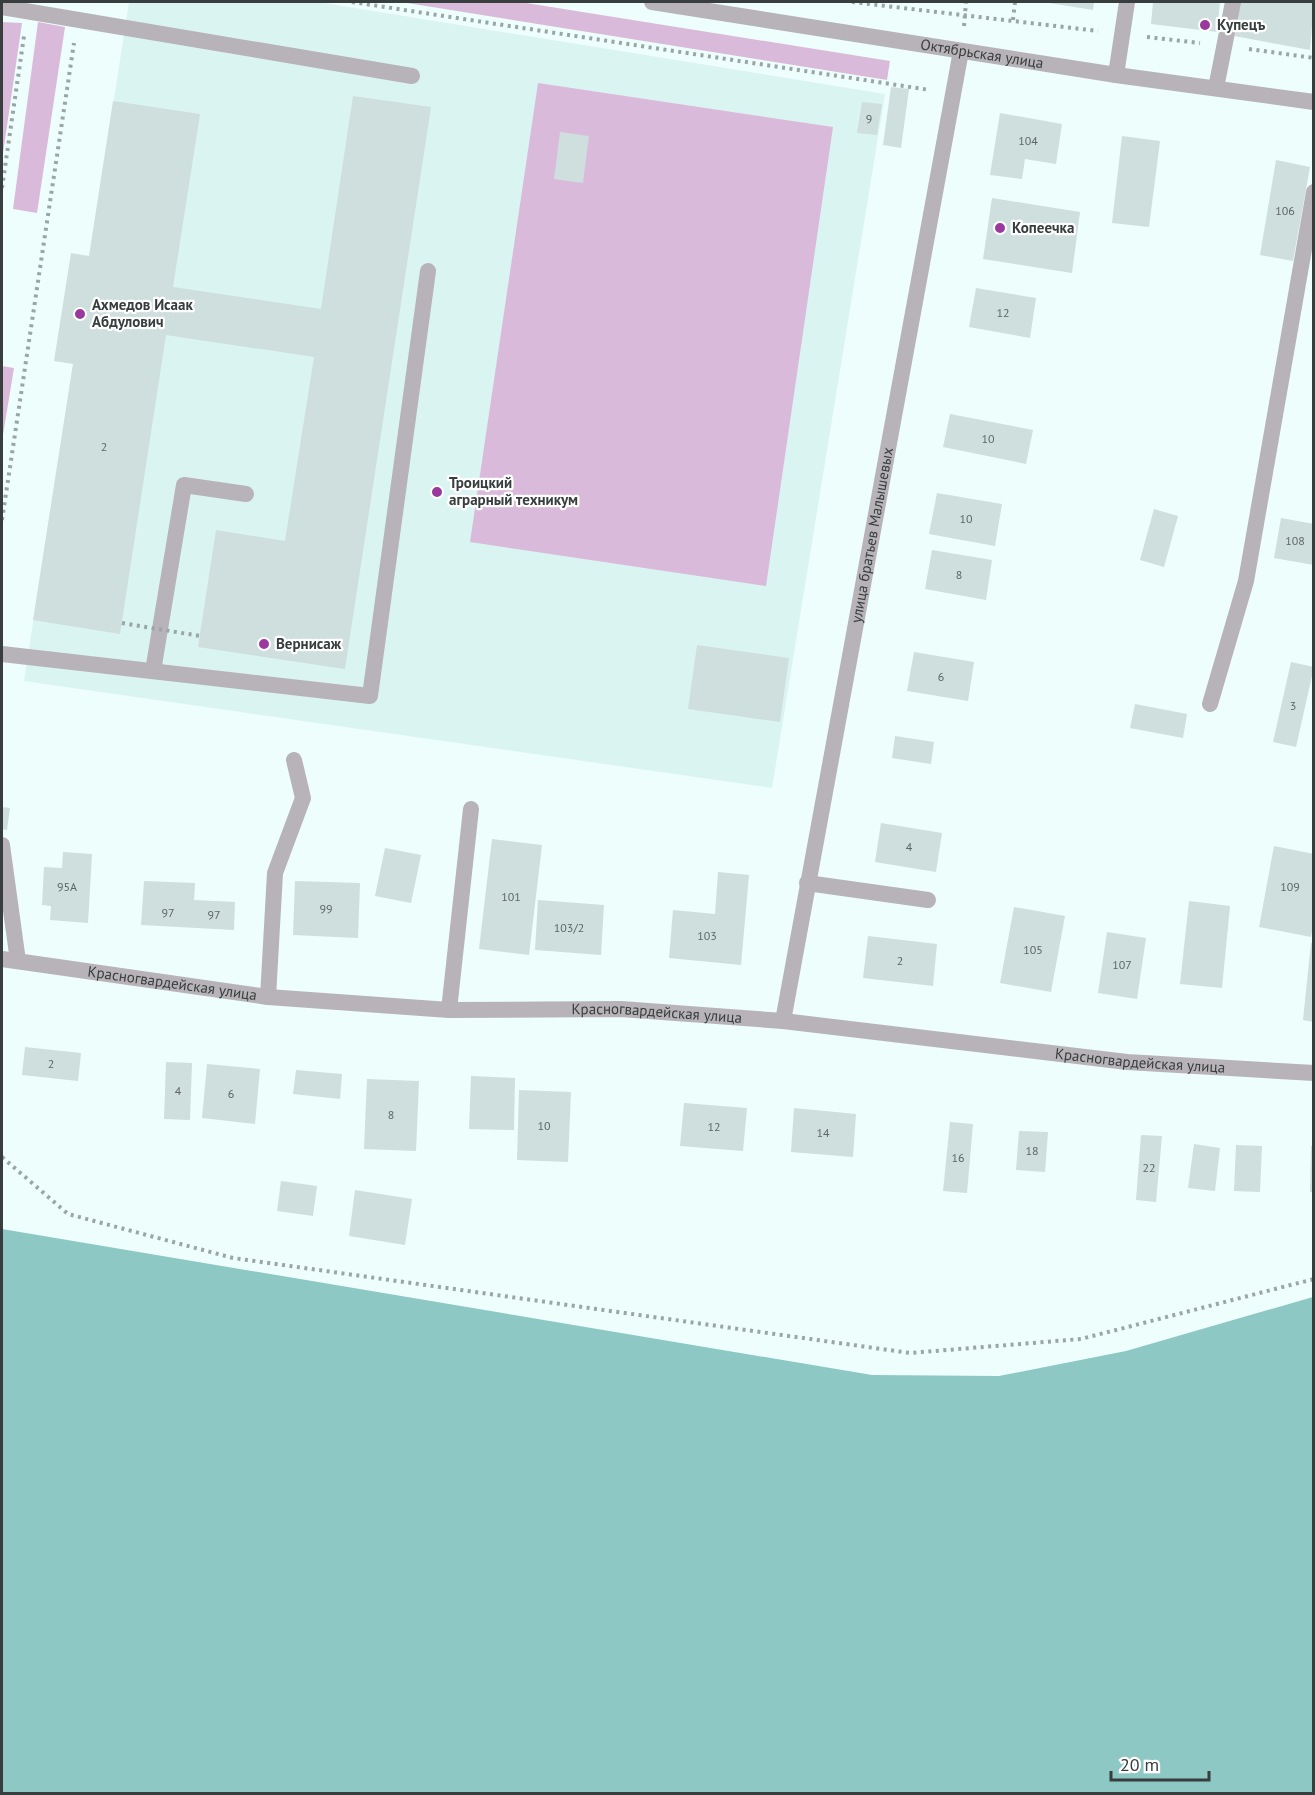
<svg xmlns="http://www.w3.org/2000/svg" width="1315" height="1795" font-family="'PT Sans',sans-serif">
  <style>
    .built { fill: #daf4f2 }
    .green { fill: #dabada }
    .water { fill: #8dc8c5 }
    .building { fill: #cedfdd }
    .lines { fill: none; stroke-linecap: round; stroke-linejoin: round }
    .path { stroke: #9aa6a5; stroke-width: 4; stroke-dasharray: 3 4.5; stroke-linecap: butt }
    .service { stroke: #b8b3b8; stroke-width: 16 }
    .minor { stroke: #b8b3b8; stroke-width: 16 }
    .path-bridge { stroke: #9aa6a5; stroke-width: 4; stroke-dasharray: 3 4.5; stroke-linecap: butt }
    .poi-dot { fill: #9a389e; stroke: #fff; stroke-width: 2 }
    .labels { text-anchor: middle; stroke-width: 4.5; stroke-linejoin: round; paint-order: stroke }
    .number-label { font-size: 12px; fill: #5d6665 }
    .poi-label { font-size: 15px; font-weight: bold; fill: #373e3d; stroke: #fff; text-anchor: start }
    .street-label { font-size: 15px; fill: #373e3d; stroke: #fff }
  </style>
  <rect width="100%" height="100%" fill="#edfefd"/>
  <!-- built -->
  <polygon class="built" points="129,2 318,2 885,94 772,788 24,681"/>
  <!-- green -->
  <g class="green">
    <polygon points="401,2 520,2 890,61 887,80"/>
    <polygon points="2,22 22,23 2,160"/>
    <polygon points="38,22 65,27 37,213 13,209"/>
    <polygon points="538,83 833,127 766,586 470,542"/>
    <polygon points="2,366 14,368 2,441"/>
  </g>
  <!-- water -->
  <polygon class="water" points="2,1229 872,1375 999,1376 1126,1351 1313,1297 1313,1793 2,1793"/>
  <!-- building -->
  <g class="building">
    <polygon points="1043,2 1094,2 1093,10"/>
    <polygon points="1153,2 1220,2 1217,32 1151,24"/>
    <polygon points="1240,2 1314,2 1310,50 1234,36"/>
    <polygon points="891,87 909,89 901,148 883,145"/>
    <polygon points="353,96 431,107 345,669 198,647 216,530 285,541 314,357 166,335 120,634 33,620 73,364 54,361 71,253 89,256 113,101 200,114 173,287 321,309"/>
    <polygon points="862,102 882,104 877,135 857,133"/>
    <polygon points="1000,113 1062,124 1056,164 1025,159 1022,179 990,175"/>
    <polygon points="560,132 589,136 583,183 554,179"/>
    <polygon points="1122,136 1160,141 1149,227 1112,223"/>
    <polygon points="1276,160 1310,167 1293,261 1260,255"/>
    <polygon points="992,198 1080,212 1072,273 983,259"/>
    <polygon points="976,288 1036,298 1030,338 969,327"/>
    <polygon points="950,414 1033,430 1026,464 943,447"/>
    <polygon points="937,493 1002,504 995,546 929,534"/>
    <polygon points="1154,509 1178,516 1164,567 1140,560"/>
    <polygon points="1281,518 1314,524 1314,565 1274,558"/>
    <polygon points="932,550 992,560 986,600 925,589"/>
    <polygon points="697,645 789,658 780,722 688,709"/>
    <polygon points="914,652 974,662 968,701 907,691"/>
    <polygon points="1291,662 1314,667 1296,747 1273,742"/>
    <polygon points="1135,704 1187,714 1183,738 1130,728"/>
    <polygon points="895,736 934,742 931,764 892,758"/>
    <polygon points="2,807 10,808 7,830 2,829"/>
    <polygon points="881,823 942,833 936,872 875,862"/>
    <polygon points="492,839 542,845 529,955 479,949"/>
    <polygon points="1274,846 1314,854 1314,921 1311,937 1259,927"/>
    <polygon points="385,848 421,855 411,903 375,896"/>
    <polygon points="63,852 92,854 88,923 50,920 51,906 42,905 44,867 62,868"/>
    <polygon points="718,872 749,875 741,965 669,958 673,910 715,914"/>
    <polygon points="144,881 195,883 194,900 235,902 234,930 141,925"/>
    <polygon points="295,881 360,883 358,938 293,935"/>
    <polygon points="538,900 604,905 601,955 535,950"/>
    <polygon points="1189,901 1230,906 1222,988 1180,984"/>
    <polygon points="1014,907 1065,916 1051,992 1000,983"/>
    <polygon points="1107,932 1146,938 1137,999 1098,993"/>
    <polygon points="868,936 937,944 933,986 863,978"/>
    <polygon points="1311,943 1314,943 1314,1022 1303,1020"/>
    <polygon points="25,1047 81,1053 78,1081 22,1075"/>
    <polygon points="166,1062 192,1063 190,1120 164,1119"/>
    <polygon points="207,1064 260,1069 255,1124 202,1118"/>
    <polygon points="296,1070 342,1074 340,1099 293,1094"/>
    <polygon points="471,1076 515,1078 514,1130 469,1129"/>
    <polygon points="367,1079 419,1081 416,1151 364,1149"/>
    <polygon points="519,1090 571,1092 568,1162 517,1160"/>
    <polygon points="684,1103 747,1108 743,1151 680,1146"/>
    <polygon points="794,1108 856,1114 853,1157 791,1152"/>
    <polygon points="950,1122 973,1124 967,1193 943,1191"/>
    <polygon points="1019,1131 1048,1132 1045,1172 1016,1170"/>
    <polygon points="1141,1135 1162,1136 1156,1202 1136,1200"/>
    <polygon points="1194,1144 1220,1148 1215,1191 1188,1188"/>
    <polygon points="1236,1145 1262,1146 1260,1192 1234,1191"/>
    <polygon points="1311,1146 1314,1146 1314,1192 1310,1192"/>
    <polygon points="281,1181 317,1186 313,1216 277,1211"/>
    <polygon points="355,1190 412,1199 405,1245 349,1236"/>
  </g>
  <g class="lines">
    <!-- path -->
    <g class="path">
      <polyline points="352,2 930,90"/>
      <polyline points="852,2 1098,31"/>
      <polyline points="1013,20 1015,2"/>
      <polyline points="964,26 966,2"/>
      <polyline points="1147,37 1200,43"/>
      <polyline points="1249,49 1314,58"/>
      <polyline points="2,188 24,36"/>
      <polyline points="2,520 74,43"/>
      <polyline points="2,1157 68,1214 233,1258 910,1353 1081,1339 1314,1279"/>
    </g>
    <!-- service -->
    <g class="service">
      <polyline points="2,7 412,76"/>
      <polyline points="1116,75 1127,2"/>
      <polyline points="1216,88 1233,2"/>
      <polyline points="2,654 370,696 428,271"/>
      <polyline points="153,671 184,485 246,494"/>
      <polyline points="1210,704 1246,581 1314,192"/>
      <polyline points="2,845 18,961"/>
      <polyline points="807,883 928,900"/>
      <polyline points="268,997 275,873 303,798 294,760"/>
      <polyline points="449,1010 471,809"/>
    </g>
    <!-- minor -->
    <g class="minor">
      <path id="s1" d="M652 2 1116 75 1314 102"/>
      <path id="s2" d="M2 959 268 997 449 1010 621 1009 783 1021 1127 1062 1314 1073"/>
      <path id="s3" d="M783 1021 961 51"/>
    </g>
    <!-- path-bridge -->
    <polyline class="path-bridge" points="122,623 200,636"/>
  </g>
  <!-- markers -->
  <g class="poi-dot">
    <circle cx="1205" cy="25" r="6"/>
    <circle cx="1000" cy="228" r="6"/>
    <circle cx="80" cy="314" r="6"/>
    <circle cx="437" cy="492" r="6"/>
    <circle cx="264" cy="644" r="6"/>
  </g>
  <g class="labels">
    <!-- number labels -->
    <g class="number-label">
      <text x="869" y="123">9</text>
      <text x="1028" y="145">104</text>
      <text x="1285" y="215">106</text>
      <text x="1003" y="317">12</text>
      <text x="988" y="443">10</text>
      <text x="104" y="451">2</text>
      <text x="966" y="523">10</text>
      <text x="1295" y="545">108</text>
      <text x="959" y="579">8</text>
      <text x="941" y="681">6</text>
      <text x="1293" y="710">3</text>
      <text x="909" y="851">4</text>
      <text x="67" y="891">95А</text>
      <text x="1290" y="891">109</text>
      <text x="511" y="901">101</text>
      <text x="326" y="913">99</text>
      <text x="168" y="917">97</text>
      <text x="214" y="919">97</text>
      <text x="569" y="932">103/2</text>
      <text x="707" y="940">103</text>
      <text x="1033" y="954">105</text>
      <text x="900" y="965">2</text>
      <text x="1122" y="969">107</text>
      <text x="51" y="1068">2</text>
      <text x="178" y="1095">4</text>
      <text x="231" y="1098">6</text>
      <text x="391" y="1119">8</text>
      <text x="544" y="1130">10</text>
      <text x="714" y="1131">12</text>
      <text x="823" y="1137">14</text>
      <text x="1032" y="1155">18</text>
      <text x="958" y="1162">16</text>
      <text x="1149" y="1172">22</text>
    </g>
    <!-- poi labels -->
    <g class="poi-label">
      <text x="1217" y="30">Купецъ</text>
      <text x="1012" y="233">Копеечка</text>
      <text x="92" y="310">Ахмедов Исаак<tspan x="92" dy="17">Абдулович</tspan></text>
      <text x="449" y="488">Троицкий<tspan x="449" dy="17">аграрный техникум</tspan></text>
      <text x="276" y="649">Вернисаж</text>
    </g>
    <!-- street labels -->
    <g class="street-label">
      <text dy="5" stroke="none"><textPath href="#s1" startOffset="334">Октябрьская улица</textPath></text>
      <text dy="5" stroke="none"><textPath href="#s3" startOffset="494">улица братьев Малышевых</textPath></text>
      <text dy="5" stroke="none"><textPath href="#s2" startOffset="172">Красногвардейская улица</textPath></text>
      <text dy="5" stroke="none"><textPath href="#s2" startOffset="658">Красногвардейская улица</textPath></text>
      <text dy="5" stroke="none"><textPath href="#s2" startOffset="1144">Красногвардейская улица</textPath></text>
    </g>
  </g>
  <!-- border -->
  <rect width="1315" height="1795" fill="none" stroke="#373e3d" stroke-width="6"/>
  <!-- scale -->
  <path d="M1111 1771v9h98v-9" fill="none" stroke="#373e3d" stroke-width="3"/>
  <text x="1120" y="1771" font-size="18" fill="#373e3d" stroke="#ffffff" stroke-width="4.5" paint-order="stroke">20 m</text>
</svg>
